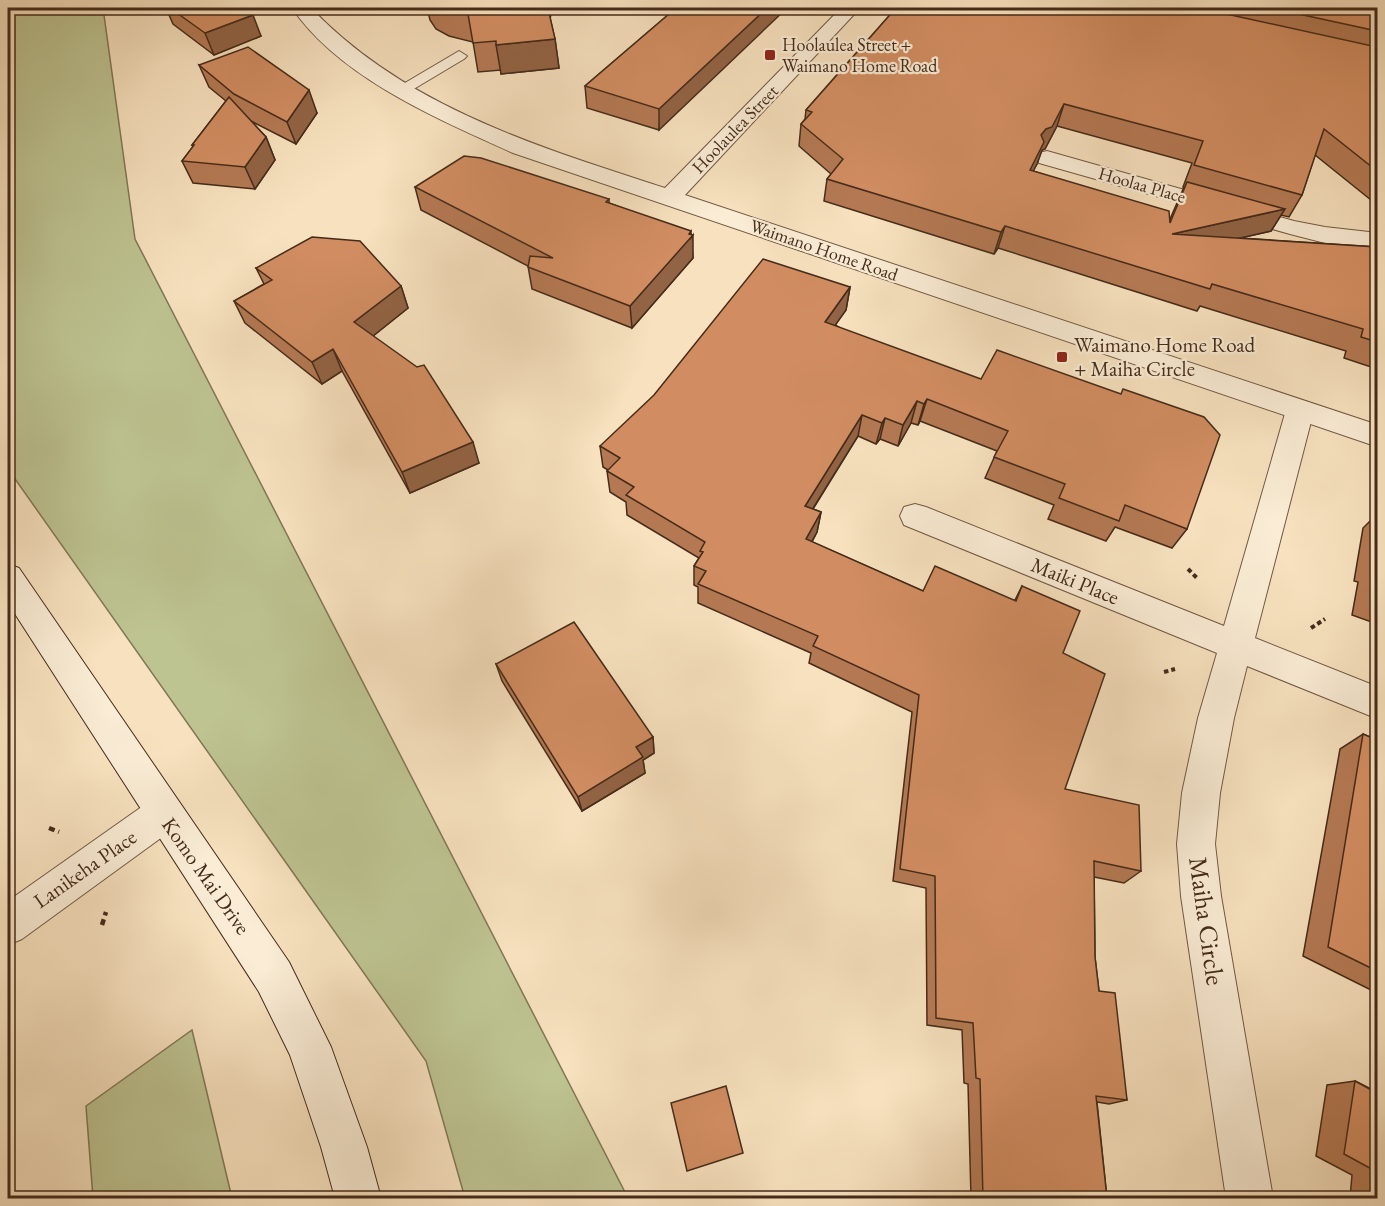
<svg xmlns="http://www.w3.org/2000/svg" width="1385" height="1206" font-family="'EB Garamond',serif">
  <style>
    .green { fill: #bdc391; stroke: #817756; stroke-width: 1.5 }
    .lines { fill: none; stroke-linecap: round; stroke-linejoin: round }
    .service-casing { stroke: #725843; stroke-width: 2 }
    .minor-casing { stroke: #725843; stroke-width: 2 }
    .tertiary-casing { stroke: #725843; stroke-width: 2 }
    .secondary-casing { stroke: #452b1a; stroke-width: 2 }
    .path-far1 { stroke: #452b1a; stroke-width: 4; stroke-dasharray: 4.5 3; stroke-linecap: butt }
    .path { stroke: #452b1a; stroke-width: 4.5; stroke-dasharray: 6 4; stroke-linecap: butt }
    .service { fill: #faecd5; fill-rule: evenodd }
    .minor { fill: #faecd5; fill-rule: evenodd }
    .tertiary { fill: #faecd5; fill-rule: evenodd }
    .secondary { fill: #faecd5; fill-rule: evenodd }
    .wall { fill: #b47953; stroke: #452b1a; stroke-width: 1.5; fill-rule: evenodd }
    .shaded-wall { fill: #926344; stroke: #452b1a; stroke-width: 1.5 }
    .building { fill: #d18d61; stroke: #452b1a; stroke-width: 1.5 }
    .poi-dot { fill: #8f2418; stroke: #faecd5; stroke-width: 2 }
    .labels { text-anchor: middle; stroke-width: 4.5; stroke-linejoin: round; paint-order: stroke }
    .far-poi-label { font-size: 18px; fill: #452b1a; stroke: #faecd5; text-anchor: start }
    .far-street-label { font-size: 18px; fill: #452b1a; stroke: #faecd5 }
    .poi-label { font-size: 21px; fill: #452b1a; stroke: #faecd5; text-anchor: start }
    .street-label { font-size: 21px; fill: #452b1a; stroke: #faecd5 }
    .near-street-label { font-size: 26px; fill: #452b1a; stroke: #faecd5 }
  </style>
  <rect width="100%" height="100%" fill="#f7e1be"/>
  <filter id="stains"><feTurbulence type="fractalNoise" baseFrequency=".00333" numOctaves="4"/><feColorMatrix values="0 0 0 0 .2 0 0 0 0 .09 0 0 0 0 .02 0 0 0 .5 -.17"/></filter>
  <radialGradient id="worn" r=".72"><stop offset=".6" stop-color="#630" stop-opacity="0"/><stop offset="1" stop-color="#630" stop-opacity=".3"/></radialGradient>
  <!-- green -->
  <g class="green">
    <polygon points="8,8 103,8 135,239 628,1198 465,1198 426,1061 8,469"/>
    <polygon points="192,1030 232,1198 93,1198 86,1106"/>
  </g>
  <g class="lines">
    <defs>
      <polygon id="service" points="459,51 467,56 464,59 407,93 395,93 393,90"/>
      <g id="minor">
        <polygon points="1047,151 1294,221 1325,227 1378,233 1378,249 1325,243 1290,234 1039,163 1036,158 1039,153"/>
        <polygon points="1300,400 1310,403 1314,410 1255,638 1378,687 1378,719 1247,666 1234,718 1220,793 1215,844 1221,896 1273,1198 1226,1198 1181,896 1177,844 1182,793 1198,718 1217,653 904,525 900,516 904,507 915,504 926,507 1224,626 1286,410 1290,403"/>
        <polygon points="163,796 176,801 182,814 176,827 22,939 8,945 8,901 150,801"/>
      </g>
      <path id="tertiary" d="M292 8H311C405 107 539 147 665 188L841 8H860L685 195 1378 425V447L513 153C438 119 340 78 292 8Z"/>
      <polygon id="secondary" points="8,564 19,568 289,962 331,1047 367,1147 381,1198 335,1198 321,1147 290,1055 259,992 8,603"/>
    </defs>
    <!-- service casing -->
    <use href="#service" class="service-casing"/>
    <!-- minor casing -->
    <use href="#minor" class="minor-casing"/>
    <!-- tertiary casing -->
    <use href="#tertiary" class="tertiary-casing"/>
    <!-- secondary casing -->
    <use href="#secondary" class="secondary-casing"/>
    <!-- path-far1 -->
    <g class="path-far1">
      <polyline points="1188,569 1198,579"/>
      <polyline points="1311,628 1325,619"/>
      <polyline points="1164,672 1175,669"/>
    </g>
    <!-- path -->
    <g class="path">
      <polyline points="49,828 59,832"/>
      <polyline points="102,925 106,912"/>
    </g>
    <!-- service -->
    <use href="#service" class="service"/>
    <!-- minor -->
    <use href="#minor" class="minor"/>
    <!-- tertiary -->
    <use href="#tertiary" class="tertiary"/>
    <!-- secondary -->
    <use href="#secondary" class="secondary"/>
  </g>
  <!-- wall -->
  <g class="wall">
    <polygon points="166,8 243,8 261,36 214,55 173,24"/>
    <polygon points="427,8 552,8 550,18 555,39 559,68 501,74 501,70 478,72 473,42 449,36 436,29 430,20"/>
    <polygon points="676,8 659,130 587,108 585,86"/>
    <path d="M896 8H1377V199L1371 200 1315 155 1302 195 1289 217 1281 215 1271 231 1240 238 1377 247V369L1344 358 1346 351 1200 306 1197 311 998 248 994 254 824 201 827 179 831 174 799 146 801 124 805 119 806 110ZM1057 126 1192 163 1183 187H1184L1170 219 1033 171 1037 164 1042 150 1045 149Z"/>
    <polygon points="199,65 317,113 296,144 251,121 266,137 275,160 255,189 193,183 182,161 193,147 192,145 226,101 209,87"/>
    <polygon points="415,187 609,199 609,203 691,234 693,258 632,328 532,289 528,266 421,210"/>
    <polygon points="256,268 401,286 408,308 373,336 479,463 410,493 342,371 322,384 245,323 234,301 264,284"/>
    <polygon points="850,287 846,310 835,325 1187,529 1172,548 1115,527 1106,541 1048,519 1054,505 985,478 997,451 920,421 918,425 911,423 898,446 880,439 876,444 858,436 813,509 821,512 817,532 812,542 923,591 1015,600 1022,586 1063,653 1065,789 1141,871 1124,883 1094,877 1095,957 1099,991 1127,1100 1109,1104 1097,1102 1107,1198 971,1198 968,1084 964,1083 962,1030 927,1025 926,888 893,881 912,712 809,663 811,653 698,603 698,587 694,585 694,566 699,558 627,515 626,502 610,492 607,471 608,470 603,467 600,446"/>
    <polygon points="1377,514 1377,624 1352,615 1358,582 1354,581 1363,528"/>
    <polygon points="496,664 653,737 654,753 643,760 645,773 582,811 502,681"/>
    <polygon points="1363,734 1377,740 1377,993 1303,956 1340,749"/>
    <polygon points="1355,1081 1377,1092 1377,1085 1377,1198 1350,1198 1352,1175 1316,1156 1327,1085"/>
  </g>
  <!-- shaded-wall -->
  <g class="shaded-wall">
    <polygon points="547,8 552,8 549,25"/>
    <polygon points="767,8 787,8 659,130 659,109"/>
    <polygon points="253,15 261,36 214,55 205,33"/>
    <polygon points="555,39 559,68 501,74 496,45"/>
    <polygon points="309,90 317,113 296,144 287,122"/>
    <polygon points="1064,104 1057,126 1045,149 1042,150 1037,164 1022,192 1041,135"/>
    <polygon points="266,137 275,160 255,189 245,167"/>
    <polygon points="1377,190 1377,199 1371,200"/>
    <polygon points="1285,209 1271,231 1161,256 1172,234"/>
    <polygon points="1005,226 998,248 994,254 1001,232"/>
    <polygon points="691,231 691,238 693,235 693,258 632,328 630,306"/>
    <polygon points="401,286 408,308 363,344 354,322"/>
    <polygon points="850,287 846,310 822,344 825,322"/>
    <polygon points="333,349 342,371 322,384 312,362"/>
    <polygon points="927,399 920,421 918,425 924,404"/>
    <polygon points="917,401 911,423 898,446 903,425"/>
    <polygon points="862,415 858,436 802,526 805,506"/>
    <polygon points="885,418 880,439 876,444 882,423"/>
    <polygon points="473,442 479,463 410,493 402,472"/>
    <polygon points="821,512 817,532 802,559 806,539"/>
    <polygon points="653,737 654,753 643,760 645,773 582,811 578,797 636,747"/>
  </g>
  <!-- building -->
  <g class="building">
    <polygon points="170,8 243,8 253,15 205,33"/>
    <polygon points="443,8 548,8 555,39 496,45 496,41 473,43 468,14"/>
    <polygon points="676,8 767,8 659,109 585,86"/>
    <polygon points="896,8 1199,8 1377,47 1377,171 1324,129 1302,195 1194,165 1203,141 1064,104 1052,127 1046,129 1041,135 1044,142 1030,170 1169,211 1170,223 1187,182 1285,209 1172,234 1377,247 1377,342 1361,337 1363,329 1212,284 1210,289 1005,226 1001,232 827,179 843,159 801,124 812,112 806,110"/>
    <polygon points="1271,8 1377,8 1377,31"/>
    <polygon points="248,47 309,90 287,122 234,94 199,65"/>
    <polygon points="229,97 266,137 245,167 182,161 194,145 192,145"/>
    <polygon points="464,156 481,158 609,199 606,202 691,231 689,234 693,235 630,306 528,267 530,256 553,258 415,187"/>
    <polygon points="312,237 360,241 401,286 354,322 417,367 424,365 473,442 402,472 333,349 312,362 234,301 272,280 256,268"/>
    <polygon points="763,259 850,287 825,322 981,379 997,350 1121,394 1123,389 1204,417 1220,435 1187,529 1125,505 1119,521 1059,498 1065,484 994,457 1008,431 927,399 924,404 917,401 903,425 885,418 882,423 862,415 805,506 821,512 806,539 923,591 935,566 1016,601 1022,586 1080,611 1063,653 1105,674 1065,789 1139,805 1141,871 1094,861 1095,957 1099,991 1115,993 1127,1100 1096,1096 1107,1198 983,1198 980,1079 976,1078 973,1023 936,1018 935,876 900,869 919,695 813,646 818,636 698,584 706,571 694,566 703,552 700,551 705,542 626,495 634,487 607,471 620,458 600,446 654,395"/>
    <polygon points="1377,544 1377,562 1374,561"/>
    <polygon points="1377,573 1377,597 1374,596"/>
    <polygon points="574,622 653,737 636,747 643,757 578,797 496,664"/>
    <polygon points="1363,734 1377,740 1377,971 1328,947"/>
    <polygon points="1355,1081 1377,1093 1377,1172 1344,1154"/>
    <polygon points="726,1086 743,1153 687,1171 671,1103"/>
  </g>
  <!-- markers -->
  <g class="poi-dot">
    <rect x="764" y="49" width="12" height="12" rx="3"/>
    <rect x="1056" y="351" width="12" height="12" rx="3"/>
  </g>
  <g class="labels">
    <!-- far-poi labels -->
    <g class="far-poi-label">
      <text x="782" y="51">Hoolaulea Street +<tspan x="782" dy="21">Waimano Home Road</tspan></text>
    </g>
    <!-- far-street labels -->
    <g class="far-street-label">
      <text transform="translate(735 129) rotate(-46)" y="6">Hoolaulea Street</text>
      <text transform="translate(1142 185) rotate(16)" y="6">Hoolaa Place</text>
      <text transform="translate(824 250) rotate(19)" y="6">Waimano Home Road</text>
    </g>
    <!-- poi labels -->
    <g class="poi-label">
      <text x="1074" y="352">Waimano Home Road<tspan x="1074" dy="24">+ Maiha Circle</tspan></text>
    </g>
    <!-- street labels -->
    <g class="street-label">
      <text transform="translate(1075 581) rotate(22)" y="7">Maiki Place</text>
      <text transform="translate(85 869) rotate(-35)" y="7">Lanikeha Place</text>
      <text transform="translate(206 876) rotate(55)" y="7">Komo Mai Drive</text>
    </g>
    <!-- near-street labels -->
    <g class="near-street-label">
      <text transform="translate(1207 921) rotate(82)" y="9">Maiha Circle</text>
    </g>
  </g>
  <!-- margin -->
  <rect width="1385" height="1206" fill="none" stroke="#f7e1be" stroke-width="30"/>
  <rect x="9" y="9" width="1367" height="1188" fill="none" stroke="#452b1a" stroke-width="3"/>
  <rect x="15" y="15" width="1355" height="1176" fill="none" stroke="#452b1a" stroke-width="1.5"/>
  <rect width="100%" height="100%" filter="url(#stains)"/>
  <rect width="100%" height="100%" fill="url(#worn)"/>
</svg>
